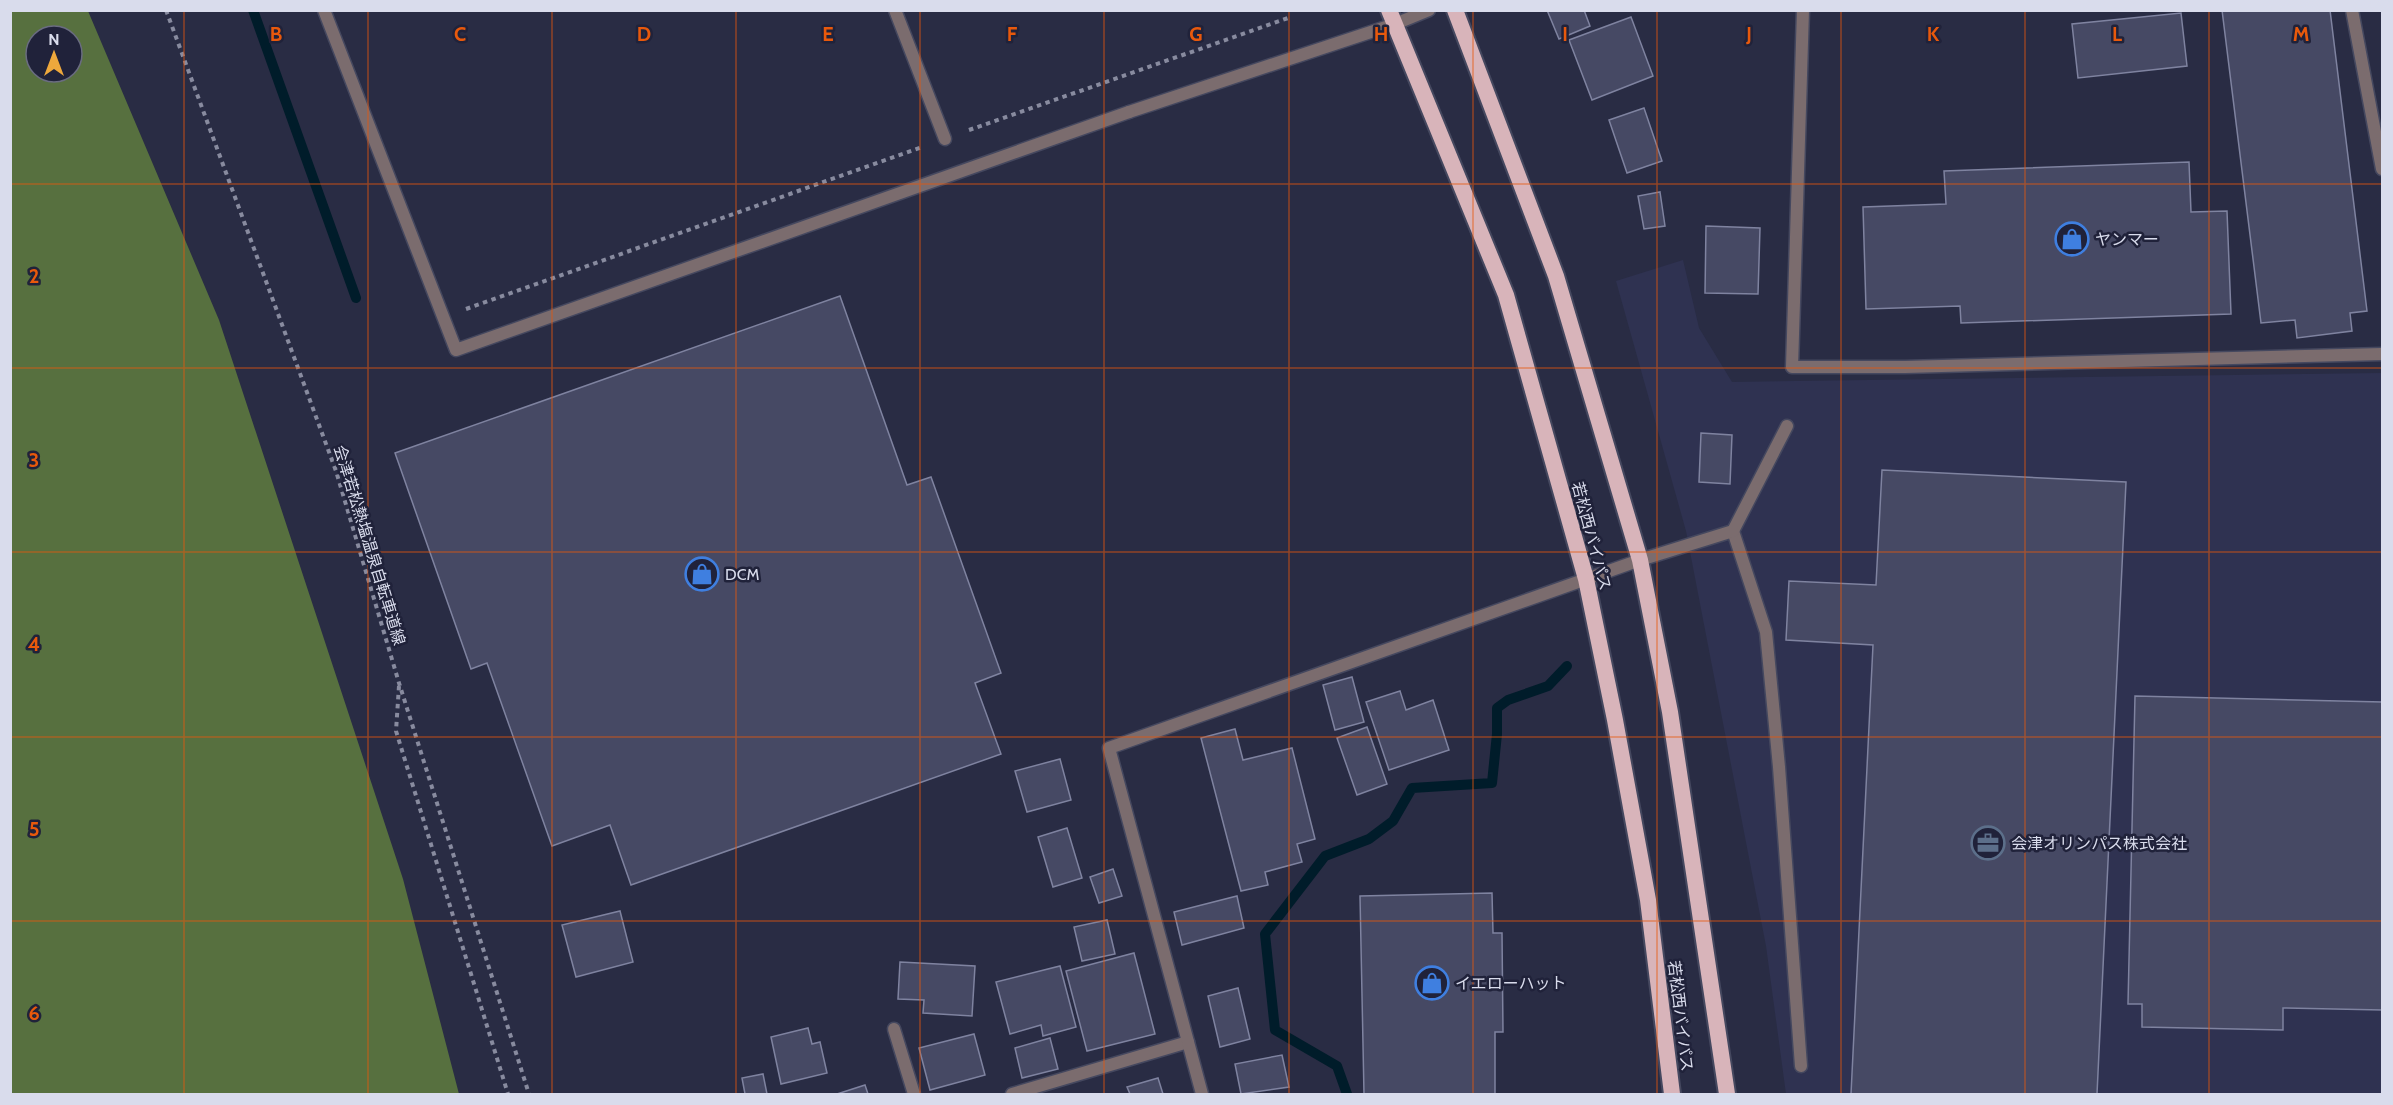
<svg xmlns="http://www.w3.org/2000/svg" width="2393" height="1105" font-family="Cabin,'Noto Sans JP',sans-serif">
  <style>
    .built { fill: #2f3251 }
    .forest { fill: #57703f; fill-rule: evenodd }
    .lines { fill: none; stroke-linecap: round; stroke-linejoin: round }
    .stream { stroke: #001c2a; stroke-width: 10 }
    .building { fill: #464964; stroke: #7f83a0; stroke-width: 1.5 }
    .service-casing { stroke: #45485f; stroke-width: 15 }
    .minor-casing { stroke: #45485f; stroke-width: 15 }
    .tertiary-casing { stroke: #45485f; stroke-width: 15 }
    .trunk-casing { stroke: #45485f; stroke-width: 20 }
    .path { stroke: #888b9f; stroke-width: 4; stroke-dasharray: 4.5 4.5; stroke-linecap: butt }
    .service { stroke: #7b6c6e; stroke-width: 12 }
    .minor { stroke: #7b6c6e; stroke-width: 12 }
    .tertiary { stroke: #7b6c6e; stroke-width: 12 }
    .trunk { stroke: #d8b4ba; stroke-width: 16 }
    .grid { fill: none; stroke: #e8590c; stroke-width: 1.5; stroke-opacity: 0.55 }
    .labels { text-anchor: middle; stroke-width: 5; stroke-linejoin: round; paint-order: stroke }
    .poi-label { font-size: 16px; fill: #d9dcec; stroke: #20223a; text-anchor: start }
    .street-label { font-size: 16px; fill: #d9dcec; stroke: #20223a }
    .grid-label { font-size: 20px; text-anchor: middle; font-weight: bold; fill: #e8590c; stroke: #20223a; stroke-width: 5; stroke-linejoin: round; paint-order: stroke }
  </style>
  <rect width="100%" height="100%" fill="#292c44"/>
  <!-- built -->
  <polygon class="built" points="1683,260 1699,328 1732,382 2382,373 2382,1094 1786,1094 1766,946 1686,531 1616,281"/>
  <!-- forest -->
  <path class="forest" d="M10 11H88L219 320 403 879 459 1094H11ZM36 36H72V72H36Z"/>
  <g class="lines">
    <!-- stream -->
    <g class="stream">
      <polyline points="253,10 356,298"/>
      <polyline points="1347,1094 1337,1066 1275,1030 1265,934 1325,856 1369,839 1393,821 1412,788 1492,783 1497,734 1497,708 1508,700 1548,686 1567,666"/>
    </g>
  </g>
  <!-- building -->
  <g class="building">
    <polygon points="1547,10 1584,10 1590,26 1559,39"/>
    <polygon points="2222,10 2330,10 2367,311 2350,313 2352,331 2297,338 2295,320 2261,323"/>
    <polygon points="2181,13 2187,66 2078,78 2072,24"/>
    <polygon points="1631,17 1653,76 1592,100 1569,40"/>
    <polygon points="1644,108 1662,161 1627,173 1609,120"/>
    <polygon points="2189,162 2191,212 2227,211 2231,314 1961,323 1960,306 1866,309 1863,207 1946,204 1944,171"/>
    <polygon points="1660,192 1665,226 1644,229 1638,196"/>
    <polygon points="1706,226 1760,228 1758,294 1705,293"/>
    <polygon points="840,296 907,485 931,477 1001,673 975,683 1001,754 631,885 610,825 552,846 487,663 471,669 395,453"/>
    <polygon points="1701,433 1732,435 1730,484 1699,482"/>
    <polygon points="1882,470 2126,482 2097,1094 1851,1094 1873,645 1786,640 1789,581 1876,585"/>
    <polygon points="1352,677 1364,722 1335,730 1323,685"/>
    <polygon points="1400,691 1406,710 1433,700 1449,750 1389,770 1366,702"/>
    <polygon points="2135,696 2382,702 2382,1010 2283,1008 2283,1030 2142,1027 2142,1004 2128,1004"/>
    <polygon points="1367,727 1387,784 1357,795 1337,738"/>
    <polygon points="1235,729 1243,760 1292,748 1315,839 1297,844 1302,862 1265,872 1268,885 1241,891 1201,738"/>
    <polygon points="1060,759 1071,800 1027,812 1015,771"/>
    <polygon points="1067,828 1082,878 1053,887 1038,837"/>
    <polygon points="1113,869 1122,896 1099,903 1090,877"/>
    <polygon points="1492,893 1493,933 1502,933 1503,1032 1495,1032 1495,1094 1364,1094 1360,896"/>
    <polygon points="1237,896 1244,928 1182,945 1174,912"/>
    <polygon points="620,911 633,962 576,977 562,925"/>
    <polygon points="1107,920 1115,954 1082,961 1074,927"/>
    <polygon points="1134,953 1155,1034 1087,1051 1066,971"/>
    <polygon points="900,962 975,966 972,1016 923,1013 924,1000 898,999"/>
    <polygon points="1060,966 1076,1027 1043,1036 1041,1025 1010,1034 996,982"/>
    <polygon points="1238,988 1250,1039 1220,1047 1208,996"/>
    <polygon points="808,1028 812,1044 820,1042 827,1073 781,1084 771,1037"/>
    <polygon points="974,1034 985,1075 930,1090 919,1048"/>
    <polygon points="1050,1038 1058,1069 1022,1078 1015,1048"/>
    <polygon points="1282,1055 1289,1087 1241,1094 1235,1064"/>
    <polygon points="763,1074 767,1094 745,1094 742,1078"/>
    <polygon points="1158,1078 1163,1094 1130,1094 1127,1087"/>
    <polygon points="865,1085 868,1094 837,1094"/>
  </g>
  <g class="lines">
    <defs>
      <g id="service">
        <polyline points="895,10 945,139"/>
        <polyline points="1733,531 1766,632 1779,767 1801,1066"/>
        <polyline points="1640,560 1733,531 1787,426"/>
      </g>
      <g id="minor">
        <polyline points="1803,10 1792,367 1905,367 2382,354"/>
        <polyline points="2352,10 2382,169"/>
        <polyline points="1129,112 1395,24"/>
        <polyline points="894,1029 914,1094"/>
        <polyline points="1012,1094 1188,1042"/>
        <polyline points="1202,1094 1109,748 1640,560"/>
      </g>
      <g id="tertiary">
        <polyline points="324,10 456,350 1129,112"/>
        <polyline points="1395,24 1429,10"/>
      </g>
      <g id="trunk">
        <polyline points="1389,10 1506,295 1586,579 1615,720 1648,900 1672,1094"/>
        <polyline points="1455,10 1556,276 1640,560 1670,712 1727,1094"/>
      </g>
    </defs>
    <!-- service casing -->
    <use href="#service" class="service-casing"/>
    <!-- minor casing -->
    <use href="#minor" class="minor-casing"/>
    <!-- tertiary casing -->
    <use href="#tertiary" class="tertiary-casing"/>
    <!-- trunk casing -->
    <use href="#trunk" class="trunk-casing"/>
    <!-- path -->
    <g class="path">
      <polyline points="166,10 336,471 399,683 529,1094"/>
      <polyline points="969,130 1291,17"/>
      <polyline points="466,309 922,147"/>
      <polyline points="399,686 396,731 508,1094"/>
    </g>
    <!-- service -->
    <use href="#service" class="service"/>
    <!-- minor -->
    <use href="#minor" class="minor"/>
    <!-- tertiary -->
    <use href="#tertiary" class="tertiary"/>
    <!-- trunk -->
    <use href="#trunk" class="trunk"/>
  </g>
  <!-- grid -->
  <path class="grid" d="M184 10V1094M368 10V1094M552 10V1094M736 10V1094M920 10V1094M1104 10V1094M1289 10V1094M1473 10V1094M1657 10V1094M1841 10V1094M2025 10V1094M2209 10V1094M10 184H2382M10 368H2382M10 552H2382M10 737H2382M10 921H2382"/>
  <!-- icons -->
  <defs>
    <symbol id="shop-ring" viewBox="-11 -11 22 22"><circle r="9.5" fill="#20223a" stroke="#3f7fe0" stroke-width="1.5"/><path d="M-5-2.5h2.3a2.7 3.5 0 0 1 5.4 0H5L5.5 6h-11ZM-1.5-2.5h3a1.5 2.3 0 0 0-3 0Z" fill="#3f7fe0"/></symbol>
    <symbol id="office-ring" viewBox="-11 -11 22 22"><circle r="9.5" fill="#20223a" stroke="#5c6f8a" stroke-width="1.5"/><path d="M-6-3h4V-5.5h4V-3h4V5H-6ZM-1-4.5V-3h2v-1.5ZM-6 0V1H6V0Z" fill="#5c6f8a"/></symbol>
  </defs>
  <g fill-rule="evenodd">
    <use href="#shop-ring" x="2053" y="220" width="38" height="38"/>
    <use href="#shop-ring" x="683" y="555" width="38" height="38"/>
    <use href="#office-ring" x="1969" y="824" width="38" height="38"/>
    <use href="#shop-ring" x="1413" y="964" width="38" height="38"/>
  </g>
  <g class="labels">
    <!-- poi labels -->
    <g class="poi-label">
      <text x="2095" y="245">ヤンマー</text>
      <text x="725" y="580">DCM</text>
      <text x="2011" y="849">会津オリンパス株式会社</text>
      <text x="1455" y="989">イエローハット</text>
    </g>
    <!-- street labels -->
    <g class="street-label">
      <text transform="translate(1592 536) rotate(75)" y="6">若松西バイパス</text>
      <text transform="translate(370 545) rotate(73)" y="6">会津若松熱塩温泉自転車道線</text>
      <text transform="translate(1681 1016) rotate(83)" y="6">若松西バイパス</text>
    </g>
  </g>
  <g class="grid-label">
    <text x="276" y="41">B</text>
    <text x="460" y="41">C</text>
    <text x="644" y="41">D</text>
    <text x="828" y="41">E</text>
    <text x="1012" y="41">F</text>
    <text x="1196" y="41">G</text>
    <text x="1381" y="41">H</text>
    <text x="1565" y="41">I</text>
    <text x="1749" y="41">J</text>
    <text x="1933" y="41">K</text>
    <text x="2117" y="41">L</text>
    <text x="2301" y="41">M</text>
    <text x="34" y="283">2</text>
    <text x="34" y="467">3</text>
    <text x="34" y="651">4</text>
    <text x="34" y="836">5</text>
    <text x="34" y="1020">6</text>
  </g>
  <!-- border -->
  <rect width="2393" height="1105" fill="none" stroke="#d9dcec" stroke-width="24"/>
  <!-- north arrow -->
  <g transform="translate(54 54)"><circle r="28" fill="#20223a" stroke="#6a6c81" stroke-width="1.5"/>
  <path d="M0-4.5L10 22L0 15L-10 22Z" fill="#eea83c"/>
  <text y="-9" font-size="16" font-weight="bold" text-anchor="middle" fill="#d9dcec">N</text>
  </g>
</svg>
